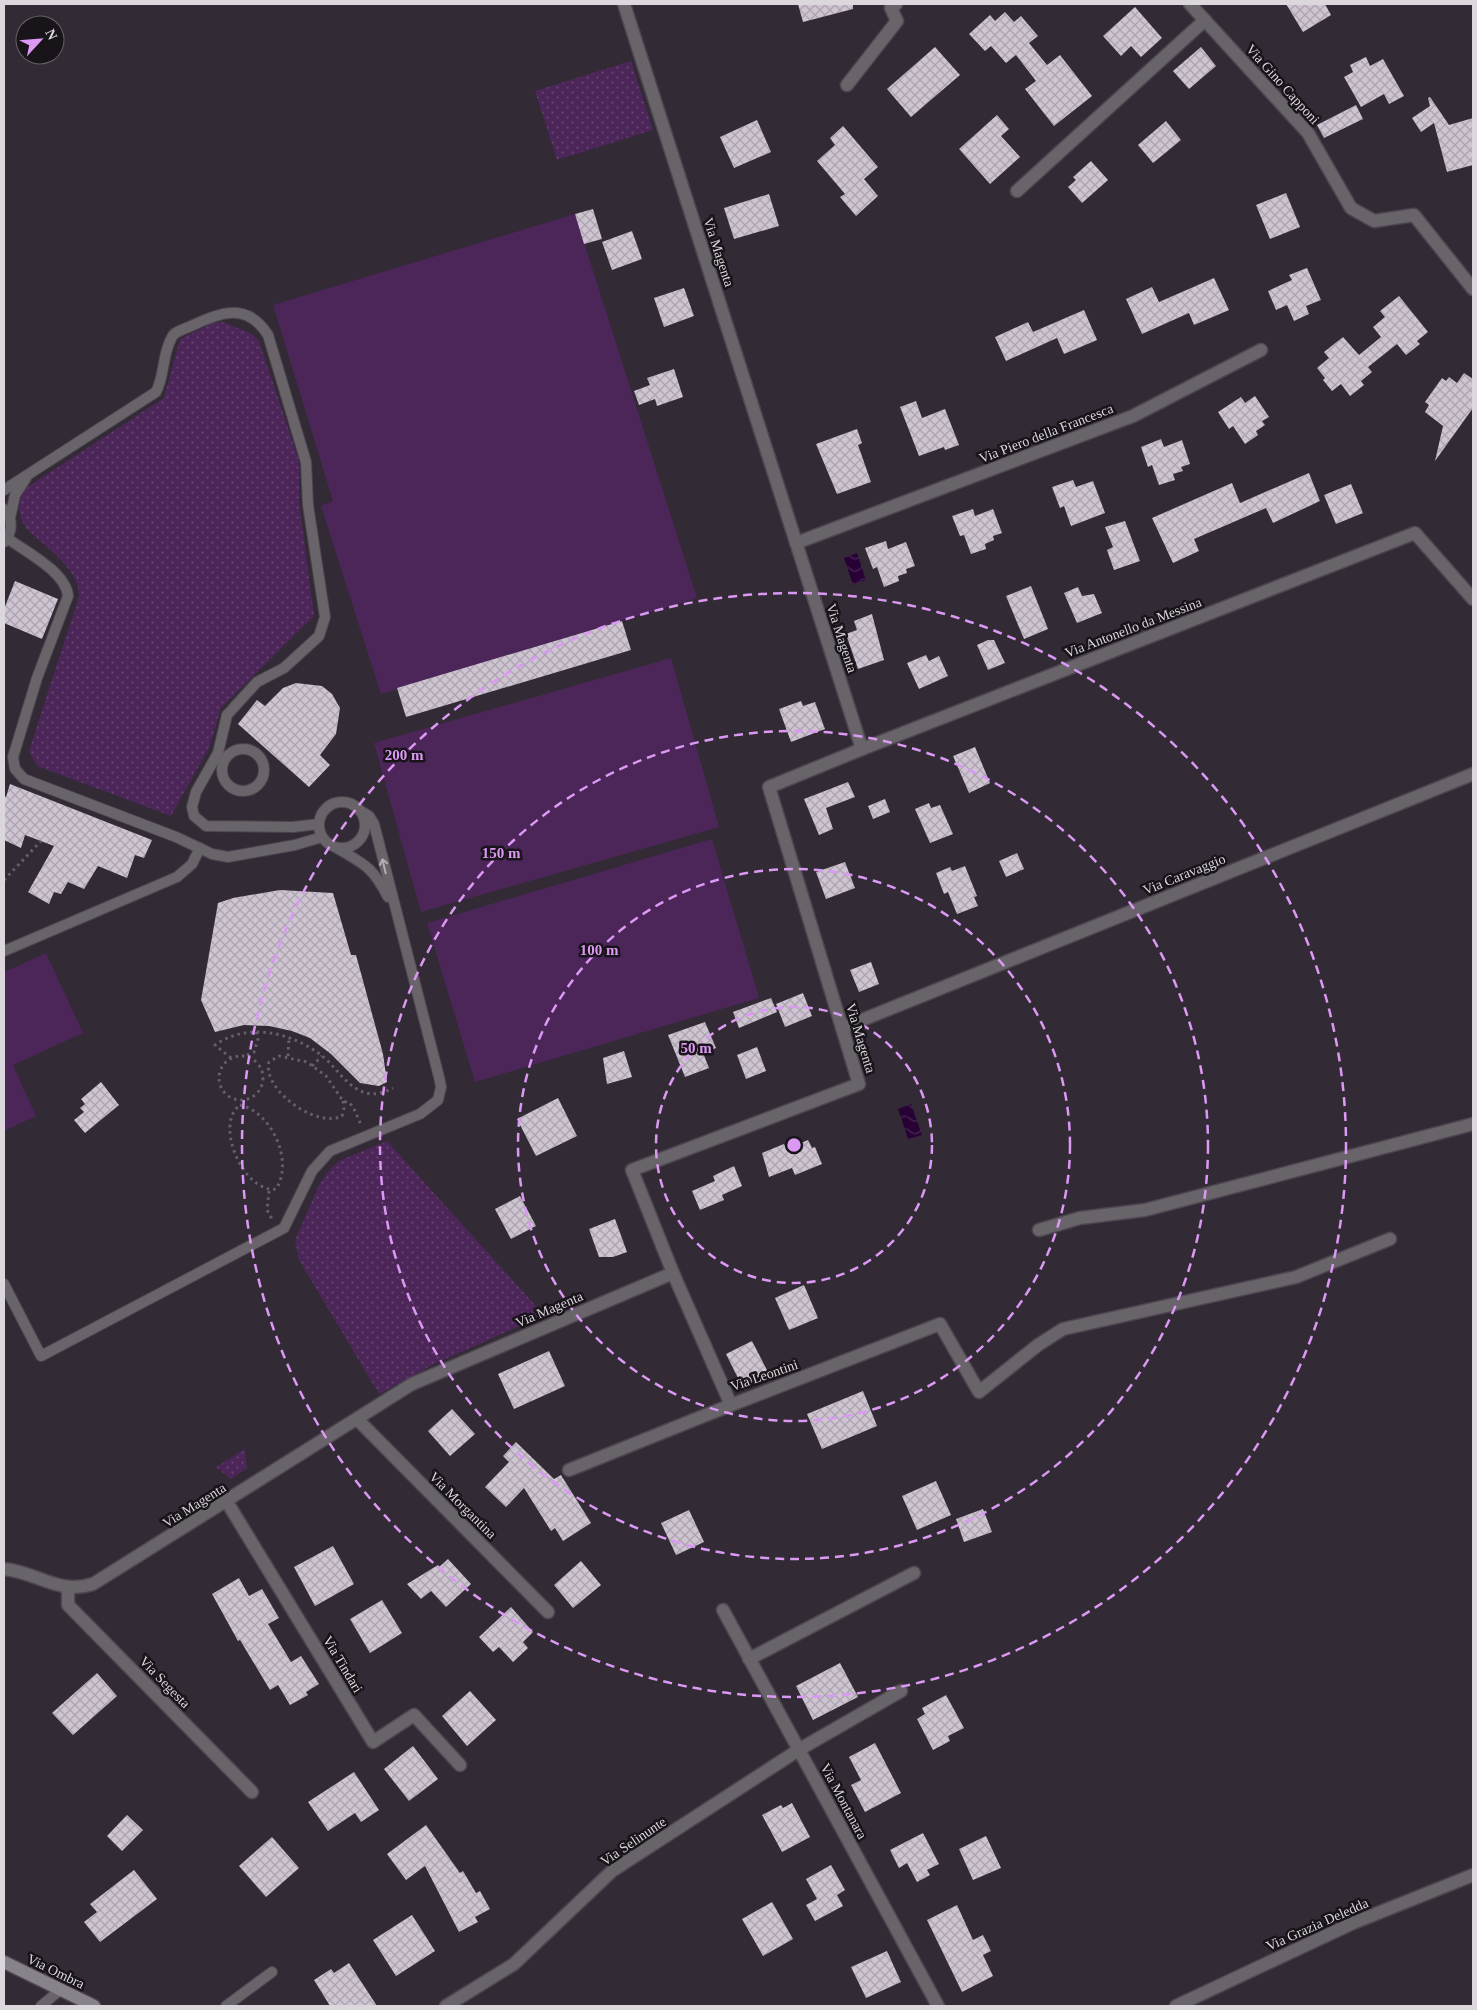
<svg xmlns="http://www.w3.org/2000/svg" width="1477" height="2010" font-family="'Times New Roman',serif">
  <style>
    .grass { fill: url(#grass-dots) }
    .pitch { fill: #4c2659 }
    .water { fill: url(#water-waves) }
    .building { fill: url(#building-cross-hatch) }
    .lines { fill: none; stroke-linecap: round; stroke-linejoin: round }
    .service-casing { stroke: #4d4650; stroke-width: 12 }
    .minor-casing { stroke: #4d4650; stroke-width: 15 }
    .secondary-casing { stroke: #4d4650; stroke-width: 15 }
    .path { stroke: #675f69; stroke-width: 3; stroke-dasharray: 2.5 4; stroke-linecap: butt }
    .service { stroke: #686469; stroke-width: 10 }
    .minor { stroke: #686469; stroke-width: 12 }
    .secondary { stroke: #88828a; stroke-width: 12 }
    .oneway { stroke: #b3aeb4 }
    .ring { fill: none; stroke: #dc99f4; stroke-width: 2.5; stroke-dasharray: 9 6 }
    .labels { text-anchor: middle; stroke-width: 5; stroke-linejoin: round; paint-order: stroke }
    .street-label { font-size: 14px; fill: #dcd6dd; stroke: #181419 }
    .centre { fill: #dc99f4; stroke: #181419; stroke-width: 2.5 }
    .ring-label { font-size: 15px; text-anchor: middle; font-weight: bold; fill: #dc99f4; stroke: #181419; stroke-width: 5; stroke-linejoin: round; paint-order: stroke }
  </style>
  <defs>
    <pattern id="grass-dots" width="8" height="8" patternUnits="userSpaceOnUse" patternTransform="scale(1.25)"><rect width="8" height="8" fill="#4c2659"/><path d="M2 2h.1M6 6h.1" fill="none" stroke="#654570" stroke-width="1.8" stroke-linecap="round"/></pattern>
    <pattern id="water-waves" width="16" height="10" patternUnits="userSpaceOnUse" patternTransform="scale(1.25)"><rect width="16" height="10" fill="#290235"/><path d="M0 5q4-4 8 0t8 0" fill="none" stroke="#472652"/></pattern>
    <pattern id="building-cross-hatch" width="8" height="8" patternUnits="userSpaceOnUse" patternTransform="scale(1.25)"><rect width="8" height="8" fill="#cec4d2"/><path d="M0 0l8 8M0 8l8-8" fill="none" stroke="#aba3ae"/></pattern>
  </defs>
  <rect width="100%" height="100%" fill="#322a35"/>
  <!-- grass -->
  <g class="grass">
    <polygon points="631,61 653,130 557,160 535,91"/>
    <path d="M223 322 252 334 259 341 299 461V502L314 616 221 708 209 748 171 816 37 766 29 751 79 596C79 568 45 547 26 528 16 513 17 499 29 486L164 398 180 339 213 323Z"/>
    <polygon points="387,1141 544,1315 432,1365 379,1394 299,1260 295,1240 319,1185 331,1168 339,1161"/>
    <polygon points="245,1449 247,1468 231,1479 216,1467"/>
  </g>
  <!-- pitch -->
  <g class="pitch">
    <polygon points="575,214 697,598 381,694 321,506 333,501 273,305"/>
    <polygon points="671,658 719,827 421,912 374,743"/>
    <polygon points="712,839 759,998 475,1082 427,923"/>
    <polygon points="46,953 83,1033 13,1065 36,1116 4,1131 4,972"/>
  </g>
  <!-- water -->
  <g class="water">
    <polygon points="857,553 866,580 853,585 844,558"/>
    <polygon points="911,1104 922,1135 908,1139 898,1109"/>
  </g>
  <!-- building -->
  <g class="building">
    <polygon points="798,4 853,4 853,9 803,22"/>
    <polygon points="1286,4 1325,4 1331,15 1303,32"/>
    <polygon points="1135,7 1162,38 1141,57 1131,46 1121,56 1103,36"/>
    <polygon points="1005,12 1014,22 1021,16 1038,36 1029,43 1047,65 1060,55 1092,96 1054,126 1025,89 1036,81 1016,55 1006,63 991,46 985,51 969,34 990,15 995,21"/>
    <polygon points="935,47 960,75 911,117 887,89"/>
    <polygon points="1201,47 1216,66 1189,89 1173,71"/>
    <polygon points="1366,57 1370,66 1383,59 1404,96 1389,104 1384,94 1361,107 1344,77 1353,72 1350,65"/>
    <polygon points="1430,97 1449,125 1473,118 1473,165 1447,172 1434,123 1421,132 1412,118 1430,106 1428,98"/>
    <polygon points="1356,105 1363,119 1324,138 1317,125"/>
    <polygon points="997,115 1009,129 1001,136 1020,157 990,184 959,149"/>
    <polygon points="757,120 771,152 734,168 720,137"/>
    <polygon points="1166,121 1181,140 1153,163 1138,145"/>
    <polygon points="843,126 878,167 864,179 878,196 856,216 840,197 845,194 817,161 835,145 830,138"/>
    <polygon points="1091,161 1108,180 1082,203 1068,187 1076,180 1073,177"/>
    <polygon points="1286,193 1300,227 1270,239 1256,205"/>
    <polygon points="769,194 779,226 734,239 724,208"/>
    <polygon points="593,209 602,239 584,244 575,214"/>
    <polygon points="632,231 642,259 612,270 602,242"/>
    <polygon points="1307,268 1321,300 1306,306 1309,314 1294,321 1287,305 1276,310 1268,291 1292,280 1289,275"/>
    <polygon points="1214,278 1229,310 1194,325 1189,313 1142,334 1126,299 1152,287 1159,302"/>
    <polygon points="684,288 694,316 664,327 654,298"/>
    <polygon points="1399,296 1428,332 1417,341 1420,344 1406,355 1397,344 1368,367 1372,372 1361,381 1364,385 1350,396 1341,384 1332,391 1323,380 1325,378 1317,368 1329,358 1324,352 1343,337 1359,355 1381,337 1373,327 1385,317 1380,311"/>
    <polygon points="1084,310 1097,340 1064,354 1057,338 1006,361 995,337 1028,322 1033,332"/>
    <polygon points="674,369 683,397 657,406 655,399 639,405 634,391 650,385 647,378"/>
    <polygon points="1464,373 1473,379 1473,408 1435,461 1443,426 1425,412 1429,405 1425,402 1442,378 1446,381 1449,377 1457,383"/>
    <polygon points="1255,396 1269,417 1262,421 1265,425 1256,431 1258,435 1245,444 1233,426 1229,429 1218,412 1241,397 1245,403"/>
    <polygon points="916,401 922,418 945,409 959,445 945,450 944,447 919,456 900,407"/>
    <polygon points="857,429 862,443 858,445 871,482 837,494 816,444"/>
    <polygon points="1161,439 1164,447 1182,440 1190,464 1181,467 1183,471 1173,474 1175,480 1159,485 1152,465 1148,467 1141,447"/>
    <polygon points="1309,473 1320,501 1273,523 1266,508 1194,539 1199,551 1173,563 1152,518 1232,483 1240,503"/>
    <polygon points="1073,480 1076,487 1093,481 1105,513 1071,526 1064,506 1060,508 1052,487"/>
    <polygon points="1351,484 1363,513 1336,524 1324,495"/>
    <polygon points="973,509 975,516 993,509 1002,533 993,536 994,540 985,544 986,549 971,554 964,535 960,536 952,516"/>
    <polygon points="1125,521 1140,561 1114,570 1107,550 1113,547 1105,527"/>
    <polygon points="886,541 888,549 906,542 915,566 906,569 907,573 898,576 899,581 884,587 877,567 873,569 865,548"/>
    <polygon points="15,581 58,599 42,639 4,623 4,609"/>
    <polygon points="1031,586 1048,629 1024,639 1006,596"/>
    <polygon points="1078,587 1082,596 1094,594 1102,613 1077,623 1064,593"/>
    <polygon points="872,614 884,660 858,669 846,634 857,630 854,621"/>
    <polygon points="622,621 631,650 406,717 397,688"/>
    <polygon points="988,640 994,640 1005,663 988,670 977,645"/>
    <polygon points="926,655 929,661 939,656 948,676 919,689 907,663"/>
    <polygon points="296,683 322,686 332,694 340,708 336,734 320,755 330,765 309,787 238,724 257,700 265,706 283,688"/>
    <polygon points="801,701 803,706 815,702 825,729 791,742 779,709"/>
    <polygon points="975,747 990,783 969,793 953,756"/>
    <polygon points="848,782 855,797 826,808 833,829 819,835 804,799"/>
    <polygon points="10,784 152,840 144,858 135,855 127,878 98,866 84,889 68,882 61,894 54,892 49,904 28,892 54,846 25,835 21,848 4,840 4,796 6,797"/>
    <polygon points="885,799 890,812 873,819 868,806"/>
    <polygon points="929,803 931,808 940,805 953,834 930,843 915,809"/>
    <polygon points="1017,853 1024,869 1006,877 999,861"/>
    <polygon points="845,862 855,888 826,899 816,872"/>
    <polygon points="965,866 977,896 974,897 978,906 957,914 948,892 944,894 936,873 950,867 952,871"/>
    <polygon points="280,890 333,893 351,955 356,955 383,1054 387,1082 379,1086 360,1083 331,1054 310,1038 292,1031 269,1026 244,1025 215,1032 201,1000 218,903 233,898"/>
    <polygon points="871,962 879,984 859,992 850,970"/>
    <polygon points="803,993 812,1016 785,1027 776,1004"/>
    <polygon points="771,998 777,1012 739,1028 733,1012"/>
    <polygon points="705,1022 716,1048 703,1053 709,1068 685,1077 668,1035"/>
    <polygon points="757,1047 766,1071 746,1079 737,1055"/>
    <polygon points="624,1051 632,1077 607,1084 603,1058"/>
    <polygon points="101,1082 119,1105 85,1133 74,1120 84,1112 80,1108 85,1104 81,1099"/>
    <polygon points="558,1098 577,1136 536,1156 517,1119"/>
    <polygon points="808,1140 812,1148 815,1147 822,1164 795,1175 792,1168 769,1177 762,1153 784,1144 787,1149"/>
    <polygon points="734,1166 742,1186 722,1195 724,1200 700,1210 692,1191 715,1181 713,1176"/>
    <polygon points="520,1196 536,1226 511,1239 495,1209"/>
    <polygon points="615,1219 627,1252 613,1257 599,1257 589,1229"/>
    <polygon points="804,1285 818,1318 789,1330 775,1298"/>
    <polygon points="752,1341 770,1376 744,1390 726,1354"/>
    <polygon points="549,1351 565,1386 514,1409 498,1374"/>
    <polygon points="863,1391 877,1426 822,1449 807,1414"/>
    <polygon points="452,1409 475,1434 450,1456 428,1431"/>
    <polygon points="516,1442 554,1479 561,1475 591,1523 563,1541 555,1528 551,1531 524,1488 506,1507 485,1487 509,1462 503,1456"/>
    <polygon points="936,1481 951,1515 917,1530 902,1496"/>
    <polygon points="983,1509 992,1532 964,1542 956,1519"/>
    <polygon points="689,1510 704,1542 676,1555 661,1523"/>
    <polygon points="333,1546 354,1584 315,1606 294,1567"/>
    <polygon points="448,1559 471,1584 446,1607 431,1591 421,1599 407,1584 438,1565 439,1567"/>
    <polygon points="581,1561 601,1585 573,1608 554,1585"/>
    <polygon points="239,1578 249,1596 262,1589 279,1618 268,1624 291,1662 301,1656 319,1684 306,1692 308,1695 290,1705 278,1685 270,1690 240,1640 238,1641 212,1594"/>
    <polygon points="382,1600 402,1633 370,1653 350,1619"/>
    <polygon points="511,1607 533,1632 523,1642 528,1648 513,1662 499,1647 493,1652 479,1637"/>
    <polygon points="840,1663 858,1697 813,1720 796,1686"/>
    <polygon points="97,1673 117,1696 73,1735 52,1713"/>
    <polygon points="470,1691 496,1720 467,1746 442,1716"/>
    <polygon points="946,1695 964,1728 948,1736 950,1741 933,1750 917,1719 925,1714 922,1708"/>
    <polygon points="875,1743 901,1793 865,1812 851,1785 861,1780 849,1757"/>
    <polygon points="413,1746 438,1779 409,1801 384,1769"/>
    <polygon points="354,1772 379,1810 361,1822 355,1813 328,1831 308,1802"/>
    <polygon points="792,1803 810,1837 782,1852 762,1815 781,1805 783,1808"/>
    <polygon points="127,1815 143,1830 122,1851 107,1836"/>
    <polygon points="426,1825 460,1873 463,1871 476,1893 480,1891 490,1909 475,1917 478,1922 459,1932 425,1866 406,1880 387,1854"/>
    <polygon points="923,1833 939,1864 927,1870 930,1875 917,1882 907,1863 899,1868 890,1850"/>
    <polygon points="986,1836 1001,1868 973,1880 959,1849"/>
    <polygon points="272,1837 299,1868 266,1897 239,1866"/>
    <polygon points="831,1865 845,1890 837,1895 843,1906 815,1921 806,1905 817,1899 806,1879"/>
    <polygon points="134,1870 157,1899 100,1942 84,1922 97,1912 90,1904"/>
    <polygon points="772,1902 793,1939 763,1956 742,1919"/>
    <polygon points="957,1905 973,1940 983,1935 991,1951 983,1955 993,1976 962,1992 927,1920"/>
    <polygon points="412,1915 435,1951 396,1976 373,1940"/>
    <polygon points="887,1951 901,1982 866,1998 851,1967"/>
    <polygon points="349,1963 377,2006 330,2006 314,1980 331,1969 334,1973"/>
  </g>
  <g class="lines">
    <defs>
      <g id="service">
        <path d="M4 490 156 392C165 375 162 354 172 337 175 331 185 329 191 326 221 312 247 302 268 335L306 462 308 505 325 617 319 636 284 668 257 682 227 715 218 753 196 792 192 807 194 816 206 826 293 827 319 824"/>
        <path d="M4 509C13 519 13 531 4 542"/>
        <polyline points="10,518 15,495 26,478"/>
        <path d="M7 538C26 552 66 572 68 596L37 678 13 757 15 769 24 779 176 837 212 854 228 857 295 845 322 837"/>
        <circle cx="243" cy="770" r="21"/>
        <circle cx="342" cy="825" r="23"/>
        <path d="M337 848C365 865 372 866 388 897"/>
        <polyline points="4,951 177,877 192,864 200,848"/>
        <polyline points="4,1284 41,1356 284,1228 312,1171 330,1151 420,1114 438,1100 441,1087 439,1077 374,824 369,816 359,810"/>
        <polyline points="41,2006 60,1990"/>
        <polyline points="226,2006 272,1972"/>
      </g>
      <g id="minor">
        <polyline points="1190,4 1308,133 1351,208 1374,221 1414,215 1473,289"/>
        <polyline points="847,85 897,21 891,8 896,4"/>
        <polyline points="1017,191 1205,20"/>
        <polyline points="796,543 1133,416 1261,350"/>
        <polyline points="862,749 1415,533 1473,599"/>
        <polyline points="842,1028 1473,774"/>
        <polyline points="1039,1230 1080,1218 1145,1210 1473,1124"/>
        <polyline points="673,1273 731,1405 940,1324 979,1392 1038,1345 1063,1329 1296,1277 1390,1239"/>
        <polyline points="357,1419 548,1612"/>
        <polyline points="569,1470 731,1405"/>
        <polyline points="227,1502 373,1742 414,1715 460,1765"/>
        <path d="M4 1569C37 1572 58 1595 93 1584L412 1384 673 1273 632 1170 859 1084 769 787 862 749 624 4"/>
        <polyline points="68,1588 68,1605 252,1792"/>
        <polyline points="723,1610 938,2006"/>
        <polyline points="749,1659 914,1573"/>
        <polyline points="446,2006 514,1964 612,1871 800,1749 901,1691"/>
        <polyline points="1176,2006 1353,1923 1473,1875"/>
      </g>
      <polyline id="secondary" points="4,1962 94,2006"/>
    </defs>
    <!-- service casing -->
    <use href="#service" class="service-casing"/>
    <!-- minor casing -->
    <use href="#minor" class="minor-casing"/>
    <!-- secondary casing -->
    <use href="#secondary" class="secondary-casing"/>
    <!-- path -->
    <g class="path">
      <polyline points="4,880 41,841"/>
      <polyline points="247,1055 254,1052 258,1039 256,1031"/>
      <circle cx="241" cy="1078" r="22"/>
      <polyline points="288,1056 289,1038"/>
      <path d="M231 1058 215 1045C248 1022 290 1032 321 1055 334 1065 343 1081 357 1089 370 1097 381 1094 393 1088"/>
      <polyline points="312,1066 322,1056"/>
      <path d="M343 1101 344 1108 342 1116C317 1129 262 1090 269 1062L279 1056 307 1062 326 1076 343 1101 350 1103 355 1111 361 1125"/>
      <path d="M240 1105C272 1112 294 1162 276 1189 245 1194 213 1125 240 1105Z"/>
      <polyline points="269,1191 267,1210 272,1219"/>
    </g>
    <!-- service -->
    <use href="#service" class="service"/>
    <!-- minor -->
    <use href="#minor" class="minor"/>
    <!-- secondary -->
    <use href="#secondary" class="secondary"/>
  </g>
  <!-- one-way arrows -->
  <defs><path id="oneway-shaft" d="M-6 0H5M1.5-3L5.5 0L1.5 3" fill="none" stroke-width="1.6" stroke-linecap="round" stroke-linejoin="round" transform="scale(1.25)"/></defs>
  <use class="oneway" href="#oneway-shaft" transform="translate(384 866) rotate(-103)"/>
  <!-- distance rings -->
  <g class="ring">
    <circle cx="794" cy="1145" r="138"/>
    <circle cx="794" cy="1145" r="276"/>
    <circle cx="794" cy="1145" r="414"/>
    <circle cx="794" cy="1145" r="552"/>
  </g>
  <g class="labels">
    <!-- street labels -->
    <g class="street-label">
      <text transform="translate(1283 84) rotate(48)" y="5">Via Gino Capponi</text>
      <text transform="translate(719 252) rotate(72)" y="5">Via Magenta</text>
      <text transform="translate(1046 433) rotate(-21)" y="5">Via Piero della Francesca</text>
      <text transform="translate(1133 627) rotate(-21)" y="5">Via Antonello da Messina</text>
      <text transform="translate(842 638) rotate(72)" y="5">Via Magenta</text>
      <text transform="translate(1184 874) rotate(-22)" y="5">Via Caravaggio</text>
      <text transform="translate(861 1038) rotate(73)" y="5">Via Magenta</text>
      <text transform="translate(549 1309) rotate(-23)" y="5">Via Magenta</text>
      <text transform="translate(764 1375) rotate(-19)" y="5">Via Leontini</text>
      <text transform="translate(194 1505) rotate(-32)" y="5">Via Magenta</text>
      <text transform="translate(463 1505) rotate(45)" y="5">Via Morgantina</text>
      <text transform="translate(343 1664) rotate(59)" y="5">Via Tindari</text>
      <text transform="translate(165 1682) rotate(46)" y="5">Via Segesta</text>
      <text transform="translate(844 1801) rotate(62)" y="5">Via Montanara</text>
      <text transform="translate(633 1841) rotate(-34)" y="5">Via Selinunte</text>
      <text transform="translate(1317 1924) rotate(-24)" y="5">Via Grazia Deledda</text>
      <text transform="translate(56 1971) rotate(26)" y="5">Via Ombra</text>
    </g>
  </g>
  <circle cx="794" cy="1145" r="8" class="centre"/>
  <g class="ring-label">
    <text x="404" y="760">200 m</text>
    <text x="501" y="858">150 m</text>
    <text x="599" y="955">100 m</text>
    <text x="696" y="1053">50 m</text>
  </g>
  <!-- border -->
  <rect width="1477" height="2010" fill="none" stroke="#dcd6dd" stroke-width="10"/>
  <!-- north arrow -->
  <g transform="translate(40 40) rotate(64)"><circle r="24" fill="#181419" stroke="#666267"/>
  <path d="M0-4L9 19L0 12L-9 19Z" fill="#dc99f4"/>
  <text y="-8" font-size="14" font-weight="bold" text-anchor="middle" fill="#dcd6dd">N</text>
  </g>
</svg>
